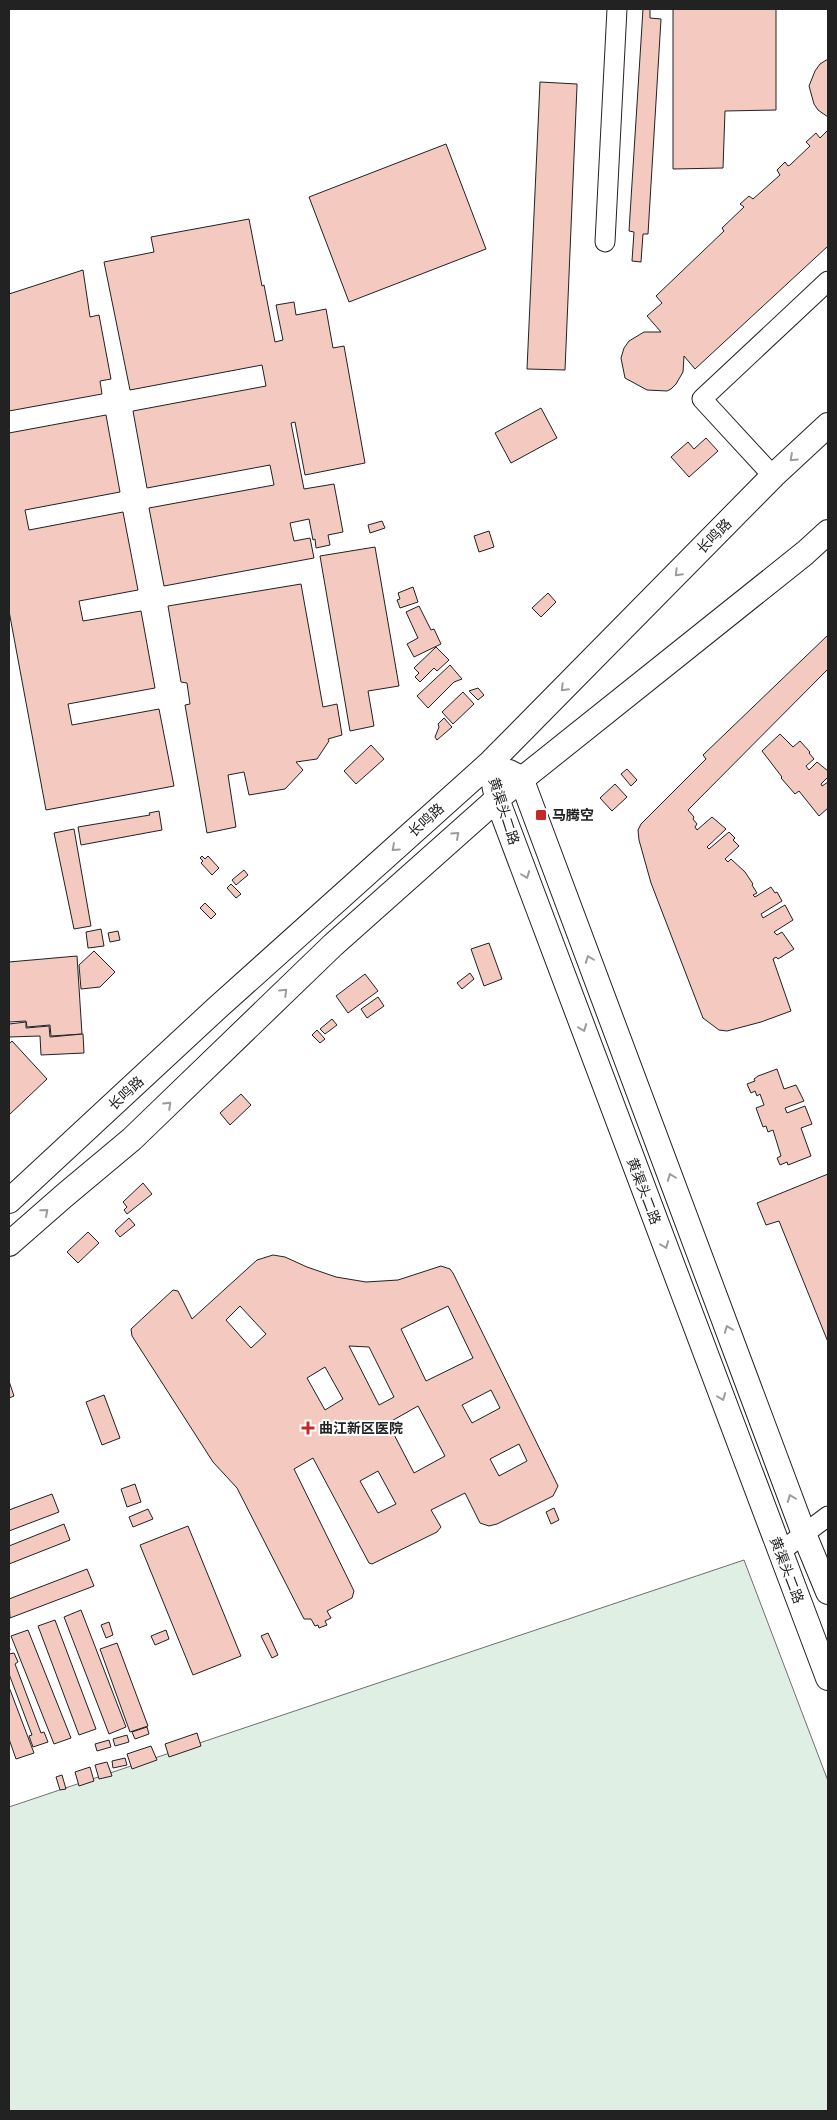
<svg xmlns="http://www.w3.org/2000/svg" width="837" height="2120" font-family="Manrope,'Noto Sans SC',sans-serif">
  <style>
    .green { fill: #e0efe3; stroke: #6f6f6f }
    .building { fill: #f3c9c0; stroke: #222; fill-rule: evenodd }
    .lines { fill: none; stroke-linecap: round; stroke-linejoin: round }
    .minor-casing { stroke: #222; stroke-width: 21 }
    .major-casing { stroke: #222; stroke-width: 26 }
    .minor { stroke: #fff; stroke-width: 19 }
    .major { stroke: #fff; stroke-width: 24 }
    .oneway { stroke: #9c9c9c }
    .poi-dot { fill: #c62828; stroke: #fff; stroke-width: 2 }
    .labels { text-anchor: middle; stroke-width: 4; stroke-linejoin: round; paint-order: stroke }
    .street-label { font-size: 14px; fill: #222; stroke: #fff }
    .poi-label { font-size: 14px; font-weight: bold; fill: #222; stroke: #fff; text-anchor: start }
  </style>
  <rect width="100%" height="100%" fill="#fff"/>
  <!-- green -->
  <polygon class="green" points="744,1560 828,1781 828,2111 9,2111 9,1807"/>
  <!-- building -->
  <g class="building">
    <polygon points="643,9 650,9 650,18 661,19 648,234 643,234 641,262 632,261 634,232 629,231"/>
    <polygon points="673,9 776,9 776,110 725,111 723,168 673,169"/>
    <polygon points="828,59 828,117 818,110 814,104 809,86 815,71 820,64"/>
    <polygon points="540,82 577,84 577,86 565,370 527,369"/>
    <polygon points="828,130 828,246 695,369 684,356 683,372 676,384 671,389 667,391 647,390 625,378 621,358 624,348 629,341 644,332 661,332 647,316 662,303 656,296 724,231 722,228 744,207 740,204 749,196 753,199 780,175 777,170 785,162 788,166 790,165 810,146 806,142 816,133 820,138"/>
    <polygon points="446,144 486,249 349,302 309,197"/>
    <polygon points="249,219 262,286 264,285 275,342 283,340 276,305 294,302 296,315 326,309 333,348 344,346 365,463 305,475 295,422 291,423 304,489 334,484 343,532 328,535 330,545 316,548 315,539 313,540 309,519 290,523 294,541 310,538 314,558 164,586 149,508 274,485 270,465 147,488 133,411 266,386 262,365 130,390 104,262 154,252 151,237"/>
    <polygon points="83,270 90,317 99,315 111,379 100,381 102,394 9,411 9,294"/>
    <polygon points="541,408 557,438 511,463 495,433"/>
    <polygon points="106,415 120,492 25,510 29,530 123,512 138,590 79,601 83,621 141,611 155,688 68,704 72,725 159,709 174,786 46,810 9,611 9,433"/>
    <polygon points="706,438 718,451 689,477 671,457 688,442 694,449"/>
    <polygon points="382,521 385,528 370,533 368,525"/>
    <polygon points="489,531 494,547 479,552 474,536"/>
    <polygon points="375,547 399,686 368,691 374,726 350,731 320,556"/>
    <polygon points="301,584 323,707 337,704 342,735 328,739 329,741 317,759 296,762 303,770 285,789 249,795 244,772 228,775 236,827 207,833 185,705 190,704 187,683 181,682 168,606"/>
    <polygon points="413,587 418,602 400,608 397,600 400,599 398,593"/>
    <polygon points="548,593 556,602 541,617 532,608"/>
    <polygon points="419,606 431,630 434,629 441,644 414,657 407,644 418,638 406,612"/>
    <polygon points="828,635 828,669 688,810 694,817 693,819 697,824 695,827 697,830 712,817 726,829 707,847 709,849 729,832 735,838 733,840 739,846 725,859 728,862 731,859 745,872 753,884 752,885 757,893 753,895 755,897 771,887 775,893 777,892 782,901 761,914 763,918 785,905 793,920 774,932 777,935 782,932 794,949 778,959 776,957 773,959 791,1011 761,1022 727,1031 719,1030 703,1018 651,883 639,840 638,830 641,824 706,759 703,755"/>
    <polygon points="436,647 449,660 437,671 434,668 420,682 415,677 419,673 414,668"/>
    <polygon points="450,665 462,679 454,682 428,708 417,696"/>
    <polygon points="478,688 484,695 478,700 469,691"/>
    <polygon points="463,692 474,704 453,724 442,712"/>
    <polygon points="444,718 452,727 437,740 435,737 439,727 438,724"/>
    <polygon points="780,734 793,747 800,741 810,752 809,753 814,759 806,766 809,770 817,762 828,771 828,777 821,784 822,786 828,782 828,808 819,816 799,791 795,794 781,778 782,777 762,751"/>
    <polygon points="371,745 384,759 356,784 344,771"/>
    <polygon points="627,769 637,780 631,786 621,774"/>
    <polygon points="615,784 627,797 612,811 600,798"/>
    <polygon points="159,811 162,830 81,845 78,827 150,815 149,813"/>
    <polygon points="74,829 91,926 74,929 54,833"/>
    <polygon points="202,856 205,859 208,856 219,868 212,875 201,863 203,861 200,858"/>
    <polygon points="244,870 248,875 236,885 232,880"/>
    <polygon points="231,884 241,894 236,898 227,888"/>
    <polygon points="205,903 216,914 211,919 200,908"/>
    <polygon points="101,929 104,946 88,948 86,932"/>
    <polygon points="118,931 120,940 110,942 108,933"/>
    <polygon points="489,943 502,979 484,986 471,949"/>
    <polygon points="94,951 115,972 100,987 81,989 79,965"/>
    <polygon points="77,956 82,1034 51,1036 50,1025 27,1027 26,1021 9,1022 9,962"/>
    <polygon points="470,973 474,979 462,989 457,983"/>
    <polygon points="365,974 378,991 348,1013 336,996"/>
    <polygon points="378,997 384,1006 367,1018 361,1009"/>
    <polygon points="332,1019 337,1025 325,1034 320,1029"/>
    <polygon points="26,1022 26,1028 49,1026 50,1037 83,1034 84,1053 41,1055 40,1036 9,1037 9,1024"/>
    <polygon points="317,1030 325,1039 320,1043 312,1035"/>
    <polygon points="12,1041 47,1079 9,1115 9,1044"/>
    <polygon points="777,1069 784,1089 796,1085 804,1101 785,1108 787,1113 805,1106 812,1124 801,1128 811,1156 788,1165 787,1162 780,1165 777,1158 781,1156 773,1130 768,1132 766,1126 763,1127 756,1108 764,1105 760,1094 757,1096 755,1091 751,1093 747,1084 755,1081 754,1079 758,1076"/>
    <polygon points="241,1094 251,1105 230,1125 220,1113"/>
    <polygon points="828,1174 828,1342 779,1221 766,1225 757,1203"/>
    <polygon points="143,1183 152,1194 127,1214 124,1210 127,1207 123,1202"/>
    <polygon points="129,1218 135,1225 120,1237 115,1231"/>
    <polygon points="88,1232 99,1243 78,1263 67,1252"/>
    <path d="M273 1255 285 1257 307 1267 336 1277 366 1282 398 1280 441 1266 450 1269 453 1273 558 1486 553 1496 497 1524 489 1526 480 1523 465 1493 431 1510 441 1527 437 1532 372 1564 369 1563 313 1458 294 1469 354 1591 352 1598 327 1611 331 1618 325 1621 327 1625 319 1628 318 1625 315 1626 311 1619H304L237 1488 213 1462 132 1336 131 1329 173 1290 178 1291 192 1319 257 1260ZM240 1306 266 1334 251 1348 226 1320ZM448 1306 473 1358 426 1381 401 1329ZM349 1346 369 1347 394 1397 379 1405ZM325 1367 343 1399 325 1410 307 1378ZM491 1390 500 1408 472 1423 462 1405ZM418 1406 445 1456 414 1473 388 1423ZM519 1444 527 1461 499 1476 490 1459ZM378 1471 396 1504 378 1513 360 1481Z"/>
    <polygon points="9,1381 14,1396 9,1398"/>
    <polygon points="104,1395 120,1438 102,1445 86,1402"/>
    <polygon points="135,1484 141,1502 127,1507 121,1489"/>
    <polygon points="52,1494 59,1512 9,1531 9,1510"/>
    <polygon points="554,1508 559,1520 551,1524 546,1512"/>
    <polygon points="148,1509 153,1519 133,1527 129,1517"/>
    <polygon points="64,1524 70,1540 9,1564 9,1546"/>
    <polygon points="188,1526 241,1656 193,1675 140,1545"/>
    <polygon points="87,1569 94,1586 10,1618 9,1599"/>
    <polygon points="81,1610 126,1727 109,1734 64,1617"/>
    <polygon points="55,1620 96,1729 79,1735 38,1626"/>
    <polygon points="109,1622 113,1635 106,1638 101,1625"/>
    <polygon points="28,1630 71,1738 54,1744 11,1636"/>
    <polygon points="166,1630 169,1639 155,1645 151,1636"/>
    <polygon points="268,1633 278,1655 272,1658 261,1636"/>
    <polygon points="117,1643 148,1726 130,1732 100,1649"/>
    <polygon points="9,1647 10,1649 9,1654 14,1653 18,1662 15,1664 41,1733 44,1732 48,1742 33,1747 29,1736 32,1735 9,1674"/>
    <polygon points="9,1687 34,1753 16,1759 9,1739"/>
    <polygon points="147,1727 149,1734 135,1739 132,1732"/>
    <polygon points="197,1733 201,1746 169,1757 165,1744"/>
    <polygon points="127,1735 129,1742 115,1746 113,1739"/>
    <polygon points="109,1740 111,1747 97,1751 95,1744"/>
    <polygon points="151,1746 157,1760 132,1769 127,1754"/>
    <polygon points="125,1758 127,1765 113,1768 112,1761"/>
    <polygon points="107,1762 112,1776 99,1779 95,1765"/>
    <polygon points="90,1767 94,1781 79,1786 75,1772"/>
    <polygon points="62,1775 66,1789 60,1790 56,1777"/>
  </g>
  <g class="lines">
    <defs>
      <g id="minor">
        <polyline points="605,242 617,9"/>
        <polyline points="773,476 702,399 828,281"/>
        <polyline points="780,1552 828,1516"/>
      </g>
      <g id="major">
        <polyline points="509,772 521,778 804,1534 828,1592"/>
        <polyline points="494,784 497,799 828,1678"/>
        <polyline points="9,1201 217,1008 490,763 773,476 828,425"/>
        <polyline points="9,1244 65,1195 132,1139 333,945 497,799 805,553 828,532"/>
      </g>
    </defs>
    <!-- minor casing -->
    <use href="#minor" class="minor-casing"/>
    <!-- major casing -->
    <use href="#major" class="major-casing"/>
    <!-- minor -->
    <use href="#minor" class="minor"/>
    <!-- major -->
    <use href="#major" class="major"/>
  </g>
  <!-- one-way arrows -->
  <defs><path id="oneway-chevron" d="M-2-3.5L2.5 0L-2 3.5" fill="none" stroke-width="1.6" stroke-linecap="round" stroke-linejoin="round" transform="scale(1.25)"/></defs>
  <g class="oneway">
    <use href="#oneway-chevron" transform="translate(793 458) rotate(137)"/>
    <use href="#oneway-chevron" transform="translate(678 573) rotate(135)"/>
    <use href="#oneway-chevron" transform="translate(564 688) rotate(135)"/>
    <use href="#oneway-chevron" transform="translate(456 835) rotate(-42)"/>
    <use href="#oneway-chevron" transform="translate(395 848) rotate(138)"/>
    <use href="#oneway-chevron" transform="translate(526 875) rotate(69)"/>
    <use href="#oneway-chevron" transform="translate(589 959) rotate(-111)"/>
    <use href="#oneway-chevron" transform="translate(284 992) rotate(-44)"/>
    <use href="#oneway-chevron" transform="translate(583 1028) rotate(69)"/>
    <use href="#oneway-chevron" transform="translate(168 1105) rotate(-44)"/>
    <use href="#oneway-chevron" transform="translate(671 1177) rotate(-111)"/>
    <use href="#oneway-chevron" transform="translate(45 1212) rotate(-41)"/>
    <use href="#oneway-chevron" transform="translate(665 1245) rotate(69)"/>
    <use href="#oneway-chevron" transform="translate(728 1329) rotate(-111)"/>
    <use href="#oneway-chevron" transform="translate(722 1397) rotate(69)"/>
    <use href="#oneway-chevron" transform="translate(791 1498) rotate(-111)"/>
  </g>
  <!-- markers -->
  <g class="poi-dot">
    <rect x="535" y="809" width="12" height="12" rx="2.5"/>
    <path d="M305.5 1420.5h5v5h5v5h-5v5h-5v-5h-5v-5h5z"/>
  </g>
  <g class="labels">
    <!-- street labels -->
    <g class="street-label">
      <text transform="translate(714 536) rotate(-45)" y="5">长鸣路</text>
      <text transform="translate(504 811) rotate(72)" y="5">黄渠头二路</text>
      <text transform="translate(426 820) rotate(-42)" y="5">长鸣路</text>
      <text transform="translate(126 1093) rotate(-43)" y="5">长鸣路</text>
      <text transform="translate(644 1191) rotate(69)" y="5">黄渠头二路</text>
      <text transform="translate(787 1570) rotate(69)" y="5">黄渠头二路</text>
    </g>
    <!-- poi labels -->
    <g class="poi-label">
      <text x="552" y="820">马腾空</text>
      <text x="319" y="1433">曲江新区医院</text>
    </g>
  </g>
  <!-- border -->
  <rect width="837" height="2120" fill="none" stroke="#222222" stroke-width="20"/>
</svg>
